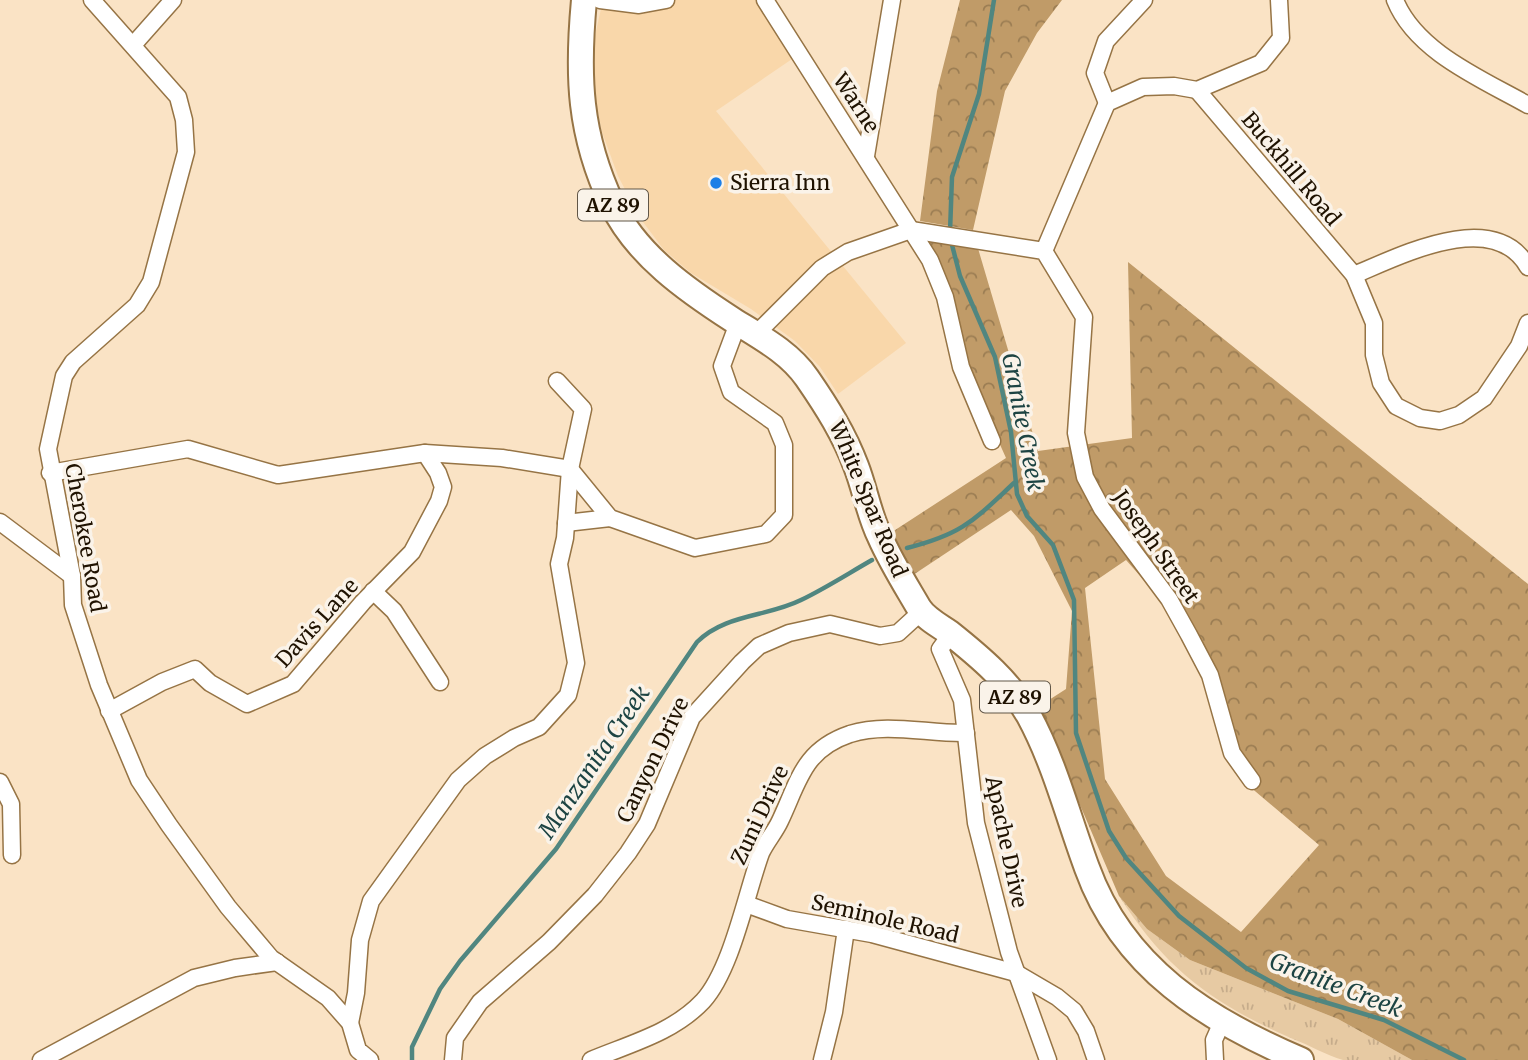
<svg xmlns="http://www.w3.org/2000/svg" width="1528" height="1060" font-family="Merriweather,serif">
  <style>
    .built { fill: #f9d7aa }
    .grass { fill: url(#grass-tufts) }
    .forest { fill: url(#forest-crowns); fill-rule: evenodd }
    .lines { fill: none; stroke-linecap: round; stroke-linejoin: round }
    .stream { stroke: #508680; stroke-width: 4.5 }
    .minor-casing { stroke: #967445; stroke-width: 19 }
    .primary-casing { stroke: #967445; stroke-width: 28 }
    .minor { stroke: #fff; stroke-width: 16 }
    .primary { stroke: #fff; stroke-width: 24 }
    .poi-dot { fill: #1c7fe7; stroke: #faf3e9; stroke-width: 2.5 }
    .labels { text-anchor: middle; stroke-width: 7; stroke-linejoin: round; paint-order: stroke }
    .shield { fill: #faf3e9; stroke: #615647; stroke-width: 2 }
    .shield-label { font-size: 19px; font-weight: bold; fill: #1f1201 }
    .street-label { font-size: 21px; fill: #1f1201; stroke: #faf3e9 }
    .poi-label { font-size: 21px; fill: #1f1201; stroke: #faf3e9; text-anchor: start }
    .water-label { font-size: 23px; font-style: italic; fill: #1d4443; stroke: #faf3e9 }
  </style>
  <defs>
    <pattern id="grass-tufts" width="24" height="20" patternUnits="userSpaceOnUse" patternTransform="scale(1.75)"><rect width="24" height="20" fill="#e7caa3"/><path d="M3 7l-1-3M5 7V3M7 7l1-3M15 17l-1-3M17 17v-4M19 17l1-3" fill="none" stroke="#c6ac8b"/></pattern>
    <pattern id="forest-crowns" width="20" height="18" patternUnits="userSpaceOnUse" patternTransform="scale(1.75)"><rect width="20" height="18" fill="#c09b68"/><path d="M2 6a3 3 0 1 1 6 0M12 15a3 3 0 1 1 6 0" fill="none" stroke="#9b7d53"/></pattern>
  </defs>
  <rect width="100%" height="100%" fill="#fae3c5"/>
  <!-- built -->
  <polygon class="built" points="603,0 759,0 795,57 716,111 906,343 838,394 820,367 795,341 751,309 691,273 664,250 640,218 618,176 602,132 593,88 594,40"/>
  <!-- grass -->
  <path class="grass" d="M1119 896 1147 929 1190 960 1338 1019 1412 1060C1391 1060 1363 1060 1343 1060 1326 1055 1309 1045 1293 1039 1213 1004 1166 970 1119 896Z"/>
  <!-- forest -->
  <g class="forest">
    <polygon points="960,0 1062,0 1037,33 1005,91 973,230 920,221 937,91"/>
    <path d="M923 239 977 245 1038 451 1132 438 1128 262 1528 584V1060H1412L1338 1019 1190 960 1147 929 1119 896 1038 707 1066 689 1072 611 1034 536 1011 510 913 575 889 534 1006 458 964 364ZM1126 560 1164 603 1205 676 1249 786 1319 845 1241 932 1166 876 1105 779 1085 588Z"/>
  </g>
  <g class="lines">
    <!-- stream -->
    <g class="stream">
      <polyline points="950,232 952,177 979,94 994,0"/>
      <polyline points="951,241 960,276 995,357 1011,432 1017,494 1027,516 1053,545 1074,600 1076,733 1109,831 1126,858 1179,916 1246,968 1288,991 1384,1020 1464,1060"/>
      <path d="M907 548C963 534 974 520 1014 483"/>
      <path d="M412 1060V1047L440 989 460 961 556 849 697 642C725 614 767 617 801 600 826 588 849 573 872 560"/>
    </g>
    <defs>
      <g id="minor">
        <polyline points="92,0 178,97 184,120 186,152 151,282 137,305 73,362 64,376 48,449 72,576 73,605 99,685 139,780 169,825 228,907 271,958 328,998 350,1023 358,1050 370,1060"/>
        <polyline points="600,0 639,5 666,0"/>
        <polyline points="765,0 930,260 945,297 961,367 992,441"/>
        <path d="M1395 0C1416 52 1482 79 1528 105"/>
        <polyline points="134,44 173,0"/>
        <polyline points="1197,90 1354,275 1374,323 1374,355 1381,383 1396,406 1420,418 1440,421 1459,415 1484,398 1519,346 1528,323"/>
        <polyline points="1107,103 1095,73 1106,41 1144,0"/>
        <polyline points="866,156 892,0"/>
        <polyline points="1044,251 1107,103 1143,87 1174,86 1197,90 1261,63 1281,38 1279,0"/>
        <path d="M1354 275C1400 256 1494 207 1528 267"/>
        <polyline points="757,333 822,268 848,252 911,230 1044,251 1084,317 1076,433 1085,477 1102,509 1169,599 1189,635 1210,675 1232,753 1252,781"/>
        <polyline points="570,469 610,518 695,548 766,534 784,515 784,445 775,423 731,392 722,366 738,323"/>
        <polyline points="50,473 188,449 278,475 425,453 502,458 570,469"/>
        <polyline points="0,522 72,576"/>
        <polyline points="566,523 610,518"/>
        <polyline points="373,591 394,611 440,682"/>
        <polyline points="951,634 940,649 962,700 976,823 1009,952 1048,1060"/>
        <polyline points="109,711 162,682 195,669 210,683 247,704 293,684 363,602 412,552 439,501 443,487 438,473 425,453"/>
        <polyline points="0,782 11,804 12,855"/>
        <polyline points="746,904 787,919 872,934 1016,973 1057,997 1074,1011 1086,1031 1096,1060"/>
        <polyline points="350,1023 356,993 360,940 371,901 458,780 485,756 514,738 539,727 568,695 576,663 559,564 565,538 570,469 583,409 557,381"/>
        <polyline points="41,1060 194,978 235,968 277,962"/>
        <polyline points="453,1060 455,1038 480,1002 549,942 595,895 628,853 647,824 692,717 742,662 759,646 789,633 830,624 880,636 898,633 921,612"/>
        <path d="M591 1060C629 1044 673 1033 703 1001 732 969 746 894 761 853 766 842 775 832 780 821 799 781 803 750 850 734 888 722 927 734 966 733"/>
        <polyline points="822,1060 834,1012 846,929"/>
        <polyline points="1215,1060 1214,1040 1222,1022"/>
      </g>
      <path id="primary" d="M584 0C577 76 579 134 612 204 636 255 688 291 733 320 760 337 789 352 807 378 827 407 844 434 856 466 865 489 869 515 880 537 891 562 905 584 919 608 926 619 940 626 950 633 980 657 1010 682 1029 716 1055 764 1068 817 1087 868 1123 968 1207 1020 1301 1060"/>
    </defs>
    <!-- minor casing -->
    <use href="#minor" class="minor-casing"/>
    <!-- primary casing -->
    <use href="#primary" class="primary-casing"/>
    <!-- minor -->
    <use href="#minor" class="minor"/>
    <!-- primary -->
    <use href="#primary" class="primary"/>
  </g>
  <!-- markers -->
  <circle class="poi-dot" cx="716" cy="183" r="7"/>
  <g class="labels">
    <!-- shield labels -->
    <g class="shield">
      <rect x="578" y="189.5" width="70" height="31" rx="5"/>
      <rect x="980" y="681.5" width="70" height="31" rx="5"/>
    </g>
    <g class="shield-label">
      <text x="613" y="212">AZ 89</text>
      <text x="1015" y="704">AZ 89</text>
    </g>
    <!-- street labels -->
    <g class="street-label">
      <text transform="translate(856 103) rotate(57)" y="7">Warne</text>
      <text transform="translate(1291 169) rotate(50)" y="7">Buckhill Road</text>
      <text transform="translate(868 499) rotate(67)" y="7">White Spar Road</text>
      <text transform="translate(85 538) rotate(80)" y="7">Cherokee Road</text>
      <text transform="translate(1156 547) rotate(55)" y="7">Joseph Street</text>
      <text transform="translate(317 623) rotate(-48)" y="7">Davis Lane</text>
      <text transform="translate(653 760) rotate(-64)" y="7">Canyon Drive</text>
      <text transform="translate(760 815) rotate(-65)" y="7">Zuni Drive</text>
      <text transform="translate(1006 842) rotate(78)" y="7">Apache Drive</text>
      <text transform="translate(885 919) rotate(13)" y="7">Seminole Road</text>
    </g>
    <!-- poi labels -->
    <g class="poi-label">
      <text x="730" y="190">Sierra Inn</text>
    </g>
    <!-- water labels -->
    <g class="water-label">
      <text transform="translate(1023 422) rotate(79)" y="8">Granite Creek</text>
      <text transform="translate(594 762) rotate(-56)" y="8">Manzanita Creek</text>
      <text transform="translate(1336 985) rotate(21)" y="8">Granite Creek</text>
    </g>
  </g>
</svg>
